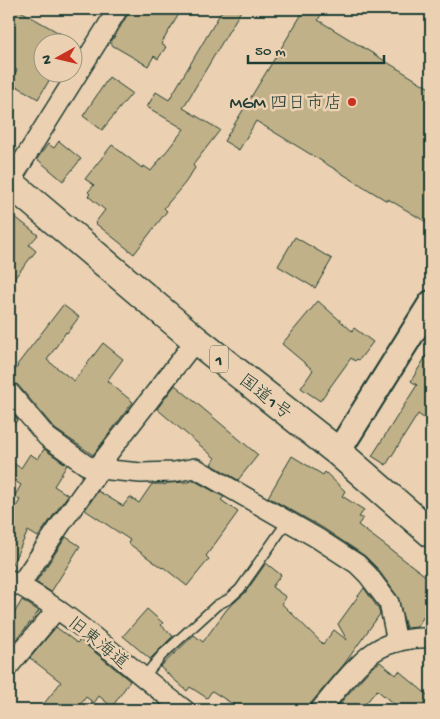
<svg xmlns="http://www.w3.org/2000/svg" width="440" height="719" font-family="'Gochi Hand','Klee One',sans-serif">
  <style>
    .building { fill: #c0b188; stroke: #1f3d34 }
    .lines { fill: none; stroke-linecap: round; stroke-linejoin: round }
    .service-casing { stroke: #1f3d34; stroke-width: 12 }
    .minor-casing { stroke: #1f3d34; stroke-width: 22 }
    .tertiary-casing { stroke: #1f3d34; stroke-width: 28 }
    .trunk-casing { stroke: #1f3d34; stroke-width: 31 }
    .service { stroke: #ebd1b2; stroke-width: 9 }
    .minor { stroke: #ebd1b2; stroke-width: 19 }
    .tertiary { stroke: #ebd1b2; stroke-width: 24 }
    .trunk { stroke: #ebd1b2; stroke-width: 28 }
    .poi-dot { fill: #c8321e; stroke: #ebd1b2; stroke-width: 2 }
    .labels { text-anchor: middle; stroke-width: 5; stroke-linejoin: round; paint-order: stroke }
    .shield { fill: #ebd1b2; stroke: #5c695a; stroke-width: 1 }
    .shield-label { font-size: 16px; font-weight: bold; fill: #1f3d34 }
    .poi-label { font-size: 18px; fill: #1f3d34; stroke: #ebd1b2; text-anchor: end }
    .street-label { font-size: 18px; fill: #1f3d34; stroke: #ebd1b2 }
  </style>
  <rect width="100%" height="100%" fill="#ebd1b2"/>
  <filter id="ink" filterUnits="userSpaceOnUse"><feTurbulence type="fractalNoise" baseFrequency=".02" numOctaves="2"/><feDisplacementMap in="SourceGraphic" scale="10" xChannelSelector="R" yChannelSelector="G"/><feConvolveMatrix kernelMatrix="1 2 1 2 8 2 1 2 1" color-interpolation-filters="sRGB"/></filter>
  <g filter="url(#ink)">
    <!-- building -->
    <g class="building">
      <polygon points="9,9 17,9 75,42 42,42 42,72 53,74 38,99 10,82 17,70 9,65"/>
      <polygon points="131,9 182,9 161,44 166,47 158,59 154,56 148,66 110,44"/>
      <polygon points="223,9 242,9 183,108 220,130 193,165 195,168 185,183 164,208 167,211 134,254 95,223 105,210 88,196 90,194 88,192 94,185 85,179 112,145 142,168 144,166 151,171 184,129 147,107 156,92 169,100"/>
      <polygon points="305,9 324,9 318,20 431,89 431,225 388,199 387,201 256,121 239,150 224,141"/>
      <polygon points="109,77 132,93 102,130 83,116"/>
      <polygon points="59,141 81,159 63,181 37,159 48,144 54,148"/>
      <polygon points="9,212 38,235 29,245 36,251 9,285"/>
      <polygon points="295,237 332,259 315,288 278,266"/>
      <polygon points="318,301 352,331 354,328 373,342 359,360 357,359 355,361 351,358 320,401 301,388 313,370 282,344"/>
      <polygon points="63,305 79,317 67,333 66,332 47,360 74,381 103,343 123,359 107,381 133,402 93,455 55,429 18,385 9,381 9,378 18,366 17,365"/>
      <polygon points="431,348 431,423 418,414 386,465 372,456 417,385 411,381"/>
      <polygon points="175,385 258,455 238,480 211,464 215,458 157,409"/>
      <polygon points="9,409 18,420 9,428"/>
      <polygon points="44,449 67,465 54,486 68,495 38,537 28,531 10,569 9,569 9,519 20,500 14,497 21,485 9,477 9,461 21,468 30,454 38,459"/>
      <polygon points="292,456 323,475 325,472 345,491 342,496 364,510 359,517 363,518 358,525 431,580 431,605 417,627 406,628 398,597 377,568 365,556 323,528 268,497"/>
      <polygon points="193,480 224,497 221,500 238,512 206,556 209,559 187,586 163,567 162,568 128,543 130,540 85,510 98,491 123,506 130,497 139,503 152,484 163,484 165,485 167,483 188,482"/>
      <polygon points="66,537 80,546 51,592 36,582"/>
      <polygon points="266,563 281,575 272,587 286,597 282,604 323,644 334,630 347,640 338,624 364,588 378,608 380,614 345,663 311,703 309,710 242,710 212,691 207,698 190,687 187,691 160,667 194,635 203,642 227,609 245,593"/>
      <polygon points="22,600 39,611 13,644 9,641 9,622"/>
      <polygon points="147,609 163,623 161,625 173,636 150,659 123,636"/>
      <polygon points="56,627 77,643 80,640 130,681 112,707 99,696 94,703 86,697 76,710 39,710 61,682 30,658"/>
      <polygon points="380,662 396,675 399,671 431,698 431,710 401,710 377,690 360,710 334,710 371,668"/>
    </g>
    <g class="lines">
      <defs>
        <polyline id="service" points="143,678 162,655 217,605 229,599 240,589 287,522"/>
        <g id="minor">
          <polyline points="9,183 118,9"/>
          <polyline points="9,392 47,437 86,465 99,469 141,473 174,472 195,468 317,538 357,564 368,575 389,603 397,642"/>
          <path d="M10 580C74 614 126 666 185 710"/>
          <polyline points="20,585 61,524 96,475 99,469 100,464 196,340"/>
          <polyline points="9,666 57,609"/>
          <path d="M320 710C335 692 356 664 375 651 390 641 414 637 431 638"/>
        </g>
        <polyline id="tertiary" points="338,452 431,303"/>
        <polyline id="trunk" points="9,182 196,340 338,452 431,533"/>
      </defs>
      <!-- service casing -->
      <use href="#service" class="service-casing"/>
      <!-- minor casing -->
      <use href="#minor" class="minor-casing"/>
      <!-- tertiary casing -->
      <use href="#tertiary" class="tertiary-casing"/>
      <!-- trunk casing -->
      <use href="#trunk" class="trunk-casing"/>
      <!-- service -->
      <use href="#service" class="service"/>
      <!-- minor -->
      <use href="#minor" class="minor"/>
      <!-- tertiary -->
      <use href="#tertiary" class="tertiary"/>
      <!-- trunk -->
      <use href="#trunk" class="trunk"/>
    </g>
  </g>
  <!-- markers -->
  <circle class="poi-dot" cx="352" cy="102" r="5"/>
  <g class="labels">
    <!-- shield labels -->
    <rect class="shield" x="210" y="345.5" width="18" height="27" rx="4"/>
    <g class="shield-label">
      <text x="219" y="365">1</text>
    </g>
    <!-- poi labels -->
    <g class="poi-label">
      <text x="342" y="108">MGM 四日市店</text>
    </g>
    <!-- street labels -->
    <g class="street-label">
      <text transform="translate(266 396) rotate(38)" y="6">国道1号</text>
      <text transform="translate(99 642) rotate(39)" y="6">旧東海道</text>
    </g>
  </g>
  <!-- margin -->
  <rect width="440" height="719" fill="none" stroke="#ebd1b2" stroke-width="30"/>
  <rect x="15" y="15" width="410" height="689" fill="none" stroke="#1f3d34" stroke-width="2" filter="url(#ink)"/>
  <!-- north arrow -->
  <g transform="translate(58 58) rotate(262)"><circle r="24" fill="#ebd1b2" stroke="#999680"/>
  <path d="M0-4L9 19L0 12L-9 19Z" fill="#c8321e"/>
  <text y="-8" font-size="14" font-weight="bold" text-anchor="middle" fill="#1f3d34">N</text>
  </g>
  <!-- scale -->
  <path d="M248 55v8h136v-8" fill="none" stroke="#1f3d34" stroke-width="2.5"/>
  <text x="255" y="55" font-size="15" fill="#1f3d34" stroke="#ebd1b2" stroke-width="4" paint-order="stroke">50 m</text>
</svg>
